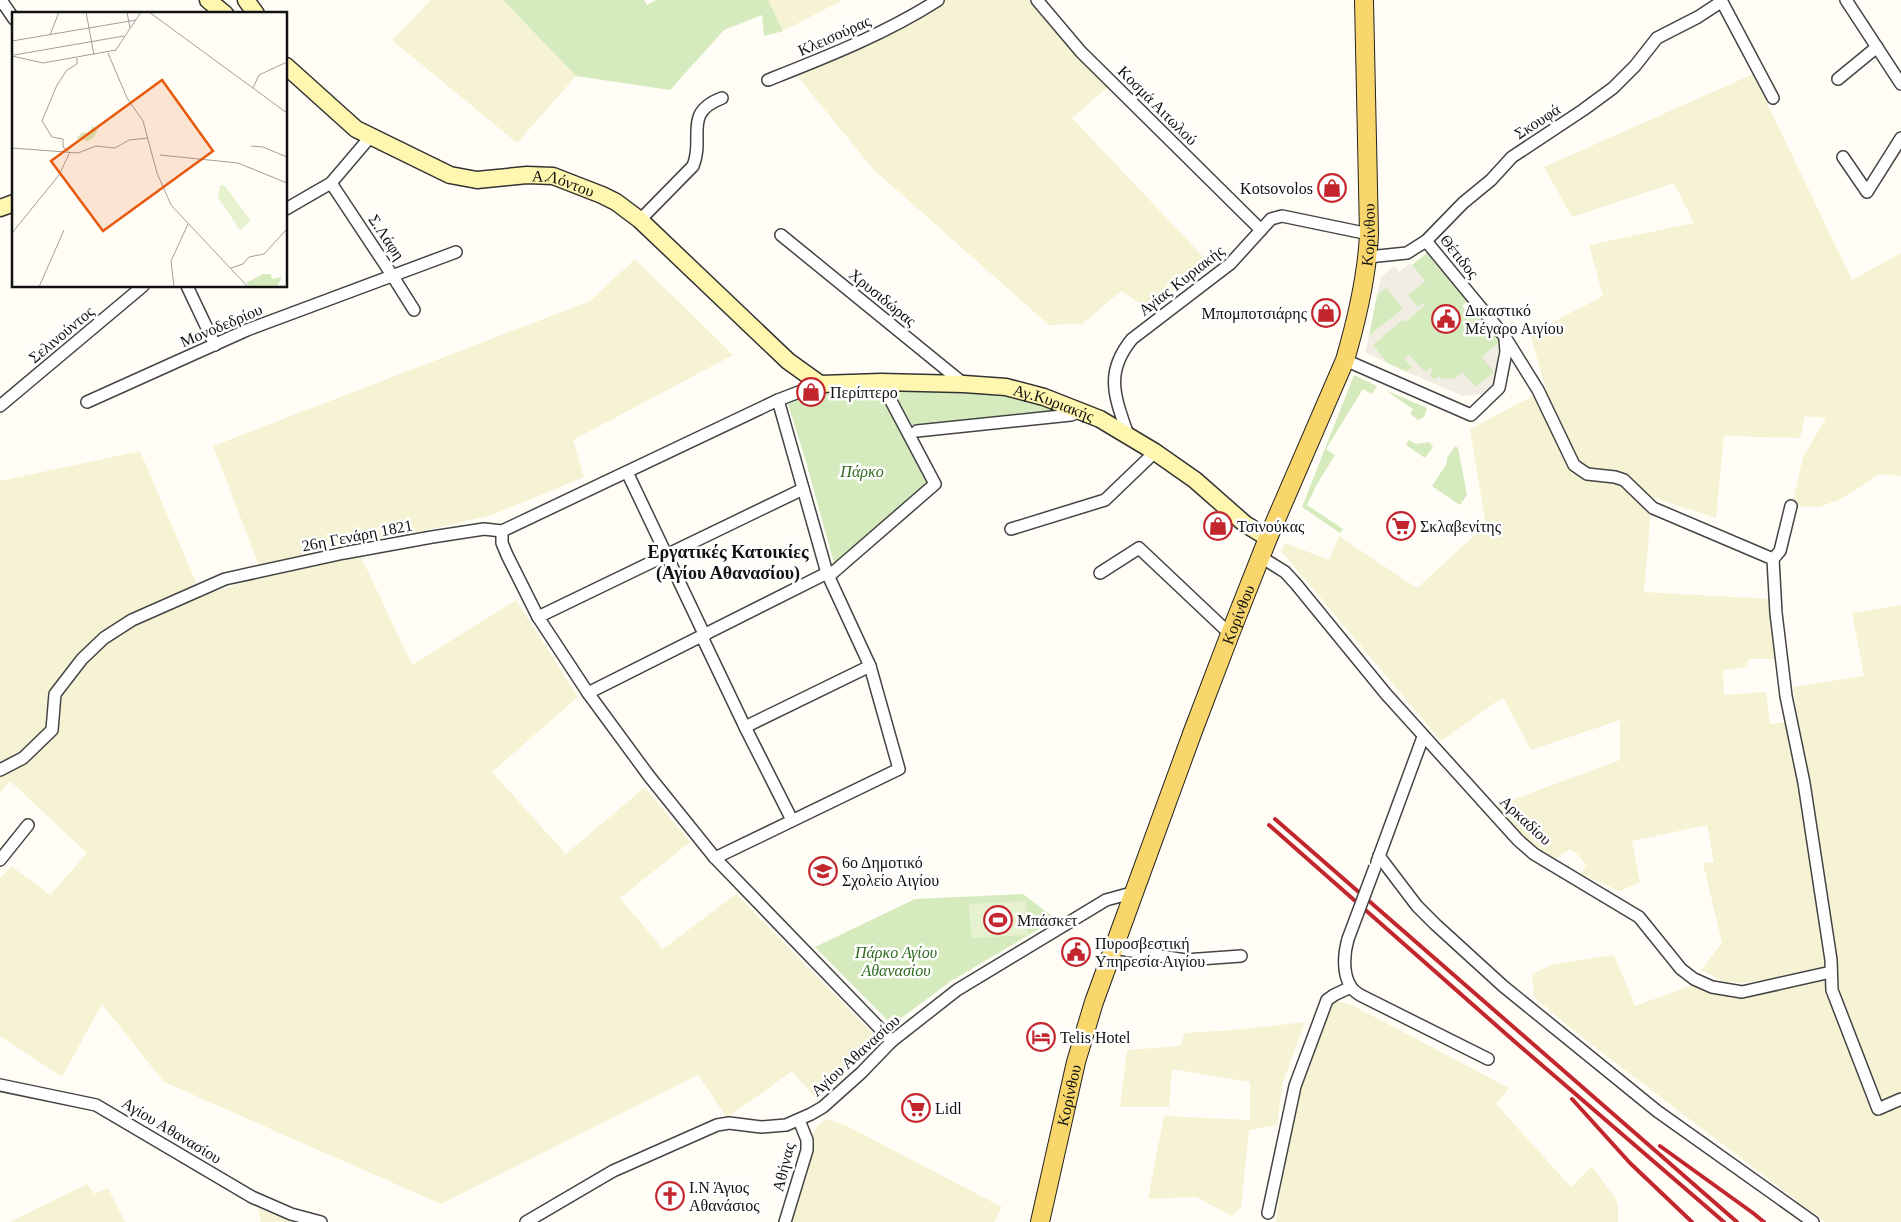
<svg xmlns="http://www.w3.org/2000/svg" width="1901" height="1222" font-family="Georgia,serif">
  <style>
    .farmland { fill: #f6f3d4 }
    .green { fill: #d5ebbd }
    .pitch { fill: #e6f2cf }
    .plaza { fill: #f1ede2 }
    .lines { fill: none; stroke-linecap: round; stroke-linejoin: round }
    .street-casing { stroke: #444; stroke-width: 14 }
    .secondary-casing { stroke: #333; stroke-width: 19 }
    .primary-casing { stroke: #222; stroke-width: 20 }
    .street { stroke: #fff; stroke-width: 11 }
    .secondary { stroke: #fff6b0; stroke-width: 16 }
    .primary { stroke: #f9d66b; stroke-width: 18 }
    .rail { stroke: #c4262e; stroke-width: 4 }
    .street-bridge-casing { stroke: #444; stroke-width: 14; stroke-linecap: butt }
    .street-bridge { stroke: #fff; stroke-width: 11 }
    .labels { text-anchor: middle; stroke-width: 5; stroke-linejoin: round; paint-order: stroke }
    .street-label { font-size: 16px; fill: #111; stroke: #fff }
    .poi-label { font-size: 16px; fill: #111; stroke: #fff; text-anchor: start }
    .park-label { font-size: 16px; font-style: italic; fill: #2f6b1f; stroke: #fff }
    .neighbourhood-label { font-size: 18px; font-weight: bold; fill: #111; stroke: #fff }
    .inset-road { fill: none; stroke: #a09f9a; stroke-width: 1 }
    .view { fill: #e8590c; fill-opacity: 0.15; stroke: #e8590c; stroke-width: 2.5 }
    .inset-edge { fill: none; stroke: #111; stroke-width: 2.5 }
  </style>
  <rect width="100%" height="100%" fill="#fffdf5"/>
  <!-- farmland -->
  <g class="farmland">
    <polygon points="431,0 503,0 576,76 517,143 392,40"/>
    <polygon points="768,0 843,0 783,31"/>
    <polygon points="946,0 1029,0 1110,85 1072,118 1211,265 1151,311 1121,291 1082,324 1049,325 873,169 797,76 902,29"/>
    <polygon points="1753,74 1852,280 1901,253 1901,476 1880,474 1841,499 1819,507 1792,506 1803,457 1826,418 1805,416 1800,438 1724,436 1716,518 1652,497 1644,592 1771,599 1777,659 1748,659 1747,667 1723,670 1724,695 1766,692 1770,724 1788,722 1828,960 1824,969 1817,974 1744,983 1726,982 1701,970 1722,943 1703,863 1714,862 1707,825 1632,841 1640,883 1619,891 1581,874 1586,864 1575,852 1570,849 1553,860 1535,849 1495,810 1496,806 1620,760 1620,720 1531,750 1503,697 1441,741 1281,551 1285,543 1329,560 1339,536 1417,588 1486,525 1470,429 1546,389 1530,334 1603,296 1589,245 1694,223 1674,183 1572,217 1544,167"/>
    <polygon points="635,259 733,355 573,440 584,477 492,515 356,546 412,665 516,600 578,697 492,772 566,854 645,787 690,842 620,898 663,949 736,894 880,1041 818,1101 792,1071 727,1118 698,1075 441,1204 164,1082 102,1004 62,1077 0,1036 0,879 11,866 50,895 87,853 10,781 0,793 0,481 140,451 202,596 263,576 213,446 590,301"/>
    <polygon points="1901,605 1901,1094 1886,1100 1877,1096 1838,984 1833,937 1793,687 1864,676 1852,613"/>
    <polygon points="1614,955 1635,1006 1696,984 1715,991 1825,977 1877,1114 1901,1105 1901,1222 1825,1222 1613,1061 1563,1022 1534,997 1532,974 1554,964"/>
    <polygon points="1337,1001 1350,1004 1509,1088 1496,1104 1571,1187 1592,1166 1615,1198 1618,1206 1618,1222 1276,1222 1285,1152 1301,1085 1329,1006"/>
    <polygon points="1305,1022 1283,1082 1277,1125 1249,1130 1241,1207 1232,1216 1196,1197 1148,1199 1164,1116 1250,1120 1250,1082 1172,1069 1169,1107 1120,1107 1127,1050 1180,1046 1185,1033 1233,1030"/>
    <polygon points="826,1119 845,1125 1002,1207 994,1222 787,1222 810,1143 817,1126"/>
    <polygon points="87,1184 95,1194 108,1188 125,1222 10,1222"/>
    <polygon points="258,1208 292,1222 261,1222"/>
  </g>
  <!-- green -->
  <g class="green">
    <polygon points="503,0 644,0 647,5 656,0 768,0 783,31 764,36 762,15 724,30 670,90 576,76"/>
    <polygon points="1427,253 1467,301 1462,306 1470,316 1476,312 1500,341 1494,372 1476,387 1454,379 1434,380 1429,374 1432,367 1426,372 1412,367 1407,372 1387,363 1373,345 1403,319 1406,321 1425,305 1423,303 1417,308 1407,295 1425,281 1412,265"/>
    <polygon points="1386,287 1403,309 1369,336 1377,295"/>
    <polygon points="1354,375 1377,386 1372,394 1363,389 1326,449 1335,455 1317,484 1307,505 1343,529 1340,533 1302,507"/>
    <polygon points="877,388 929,484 834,563 806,462 788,404 818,391"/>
    <path d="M892 390C935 392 989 389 1030 399 1040 402 1049 407 1059 411L914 428Z"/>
    <polygon points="1385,390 1427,408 1424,417 1418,420 1410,414 1413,409"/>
    <polygon points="1409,440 1416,444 1429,442 1433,447 1425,458 1406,445"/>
    <polygon points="1455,446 1458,448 1467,495 1460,505 1432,486 1447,463 1447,458"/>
    <polygon points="1023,894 1056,919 951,981 892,1025 815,947 915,899"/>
  </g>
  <!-- pitch -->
  <polygon class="pitch" points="1026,901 1028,935 971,938 969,904"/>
  <!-- plaza -->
  <g class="plaza">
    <polygon points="1410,263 1425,281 1408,295 1417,307 1423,303 1425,305 1406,322 1403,319 1373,345 1387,363 1365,352 1369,336 1403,309 1386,288 1377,295 1381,277 1394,266 1399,272"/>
    <polygon points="1500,341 1495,382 1489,389 1481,394 1463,396 1407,372 1412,367 1404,359 1409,355 1425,372 1431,367 1432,372 1429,374 1434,380 1439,376 1443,381 1447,377 1449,379 1451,377 1454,379 1462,372 1476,387 1494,372 1482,357"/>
  </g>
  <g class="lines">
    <defs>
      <g id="street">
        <polyline points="1,0 14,19"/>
        <polyline points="1037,0 1081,52 1261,230"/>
        <polyline points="1721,0 1773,98"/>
        <polyline points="1846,0 1901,84"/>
        <polyline points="1838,79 1877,47"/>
        <path d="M768 80C826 57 885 34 938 0"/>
        <polyline points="1843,157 1867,192 1901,138"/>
        <polyline points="331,183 392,275 414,310"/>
        <polyline points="286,209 331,183 371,136"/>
        <path d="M640 220 693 166C705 138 682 113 722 98"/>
        <polyline points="781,235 964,384"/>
        <polyline points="1426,241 1505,337 1538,390 1574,465 1587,474 1615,477 1624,480 1653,508 1773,559 1776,613 1786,696 1804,783 1831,960 1832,990 1878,1109 1901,1099"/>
        <polyline points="1368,257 1407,253 1426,241 1463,203 1491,180 1512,157 1583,110 1613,88 1635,66 1657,38 1698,17 1721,2"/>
        <polyline points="187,286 215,345"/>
        <polyline points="1345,360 1471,415 1499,388 1506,352 1505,339"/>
        <polyline points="87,402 247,330 456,252"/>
        <polyline points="0,406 143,286"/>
        <polyline points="917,431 1071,415 1082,411"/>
        <path d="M1128 435C1115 397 1104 373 1132 339L1230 264 1271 219 1282 216 1369 234"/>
        <polyline points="627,472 705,636"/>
        <polyline points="1011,529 1105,500 1155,452"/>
        <polyline points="502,531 502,543 507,555 538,617 588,693 649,776 715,858 892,1041"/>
        <polyline points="1261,557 1285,572 1296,584 1386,694 1518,840 1534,854 1639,917 1681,969 1694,979 1712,987 1742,992 1831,972"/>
        <polyline points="1773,559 1780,551 1791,506"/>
        <polyline points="1100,573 1139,548 1230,634"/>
        <polyline points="829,576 935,484 881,382"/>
        <polyline points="538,617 803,489"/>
        <polyline points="702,637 745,727 792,820"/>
        <polyline points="588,693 827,573"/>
        <polyline points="745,727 870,666"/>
        <polyline points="0,770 23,758 52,730 55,694 82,659 104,638 132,620 225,579 344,553 432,537 484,529 502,531 778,400 820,384"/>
        <polyline points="1379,856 1417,906 1435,924 1503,986 1657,1111 1813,1222"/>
        <polyline points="715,858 899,769 870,666 827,573 778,400"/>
        <polyline points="0,860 28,825"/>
        <polyline points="1377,862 1423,737"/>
        <path d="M1348 939C1344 953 1342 973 1351 987 1353 990 1357 993 1360 995L1488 1059"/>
        <polyline points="1114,948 1185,960 1241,956"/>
        <polyline points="0,1085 96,1105 252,1197 291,1214 321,1222"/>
        <polyline points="1268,1213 1295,1086 1327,1000 1334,995 1351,987"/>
        <polyline points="526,1222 613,1171 717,1125 729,1123 761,1127 786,1125 811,1114 823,1107 861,1073 892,1041 957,990 1106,900 1135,892"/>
        <polyline points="785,1222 807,1150 807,1140 799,1120"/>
      </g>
      <g id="secondary">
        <polyline points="208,0 225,14"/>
        <polyline points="246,0 256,14"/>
        <path id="s1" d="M286 66 356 129 450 175 477 180 527 175 553 176 602 195 616 202 640 220 788 361 820 384 881 382 964 384 1006 387 1044 397 1100 419 1155 452 1195 480 1245 524 1268 538"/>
        <polyline points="0,208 14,203"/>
      </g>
      <g id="primary">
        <path id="s2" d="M1040 1222 1076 1062 1094 1002 1193 731 1230 634 1268 538 1345 360C1357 319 1367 277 1369 234L1364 0"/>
      </g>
    </defs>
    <!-- street casing -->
    <use href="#street" class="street-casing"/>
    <!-- secondary casing -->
    <use href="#secondary" class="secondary-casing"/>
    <!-- primary casing -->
    <use href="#primary" class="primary-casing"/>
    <!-- street -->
    <use href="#street" class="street"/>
    <!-- secondary -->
    <use href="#secondary" class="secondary"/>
    <!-- primary -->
    <use href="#primary" class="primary"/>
    <!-- rail -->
    <g class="rail">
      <polyline points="1275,819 1737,1222"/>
      <polyline points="1269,825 1514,1041 1724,1222"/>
      <polyline points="1572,1099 1630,1163 1692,1222"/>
      <polyline points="1660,1146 1753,1213 1764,1222"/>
    </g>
    <defs>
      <polyline id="street-bridge" points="1348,939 1375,867"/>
    </defs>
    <!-- street-bridge casing -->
    <use href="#street-bridge" class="street-bridge-casing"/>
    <!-- street-bridge -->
    <use href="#street-bridge" class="street-bridge"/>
  </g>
  <!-- icons -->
  <defs>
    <symbol id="shop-ring" viewBox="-11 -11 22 22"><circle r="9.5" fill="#fff" stroke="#c4262e" stroke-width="1.5"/><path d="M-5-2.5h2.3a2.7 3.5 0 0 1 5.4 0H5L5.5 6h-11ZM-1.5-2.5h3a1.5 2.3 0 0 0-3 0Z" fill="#c4262e"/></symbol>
    <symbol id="civic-ring" viewBox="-11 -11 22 22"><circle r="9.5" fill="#fff" stroke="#c4262e" stroke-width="1.5"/><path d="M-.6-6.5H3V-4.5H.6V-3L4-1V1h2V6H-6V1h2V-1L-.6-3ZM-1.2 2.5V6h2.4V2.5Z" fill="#c4262e"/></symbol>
    <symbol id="supermarket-ring" viewBox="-11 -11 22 22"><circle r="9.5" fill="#fff" stroke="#c4262e" stroke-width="1.5"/><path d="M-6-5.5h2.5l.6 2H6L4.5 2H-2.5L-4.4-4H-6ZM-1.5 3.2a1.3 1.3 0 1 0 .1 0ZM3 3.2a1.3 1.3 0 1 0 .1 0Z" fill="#c4262e"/></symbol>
    <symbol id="school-ring" viewBox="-11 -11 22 22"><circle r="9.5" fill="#fff" stroke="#c4262e" stroke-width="1.5"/><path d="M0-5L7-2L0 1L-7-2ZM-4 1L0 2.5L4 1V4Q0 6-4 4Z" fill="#c4262e"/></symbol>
    <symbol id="stadium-ring" viewBox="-11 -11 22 22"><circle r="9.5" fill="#fff" stroke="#c4262e" stroke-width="1.5"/><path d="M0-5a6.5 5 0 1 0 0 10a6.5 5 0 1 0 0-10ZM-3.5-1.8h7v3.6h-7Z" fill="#c4262e"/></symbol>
    <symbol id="hotel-ring" viewBox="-11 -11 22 22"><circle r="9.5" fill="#fff" stroke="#c4262e" stroke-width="1.5"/><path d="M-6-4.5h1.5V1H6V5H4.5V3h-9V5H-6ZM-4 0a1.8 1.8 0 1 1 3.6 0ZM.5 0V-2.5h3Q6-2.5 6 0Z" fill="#c4262e"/></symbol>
    <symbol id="church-ring" viewBox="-11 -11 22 22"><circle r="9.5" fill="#fff" stroke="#c4262e" stroke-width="1.5"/><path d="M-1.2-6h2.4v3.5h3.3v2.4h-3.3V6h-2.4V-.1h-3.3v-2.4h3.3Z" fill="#c4262e"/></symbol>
  </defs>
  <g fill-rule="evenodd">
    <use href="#shop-ring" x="1316" y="172" width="32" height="32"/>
    <use href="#shop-ring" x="1310" y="297" width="32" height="32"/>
    <use href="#civic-ring" x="1430" y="303" width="32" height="32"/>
    <use href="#shop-ring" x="795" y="376" width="32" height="32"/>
    <use href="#shop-ring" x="1202" y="510" width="32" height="32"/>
    <use href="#supermarket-ring" x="1385" y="510" width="32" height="32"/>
    <use href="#school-ring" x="807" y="855" width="32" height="32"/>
    <use href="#stadium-ring" x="982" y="904" width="32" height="32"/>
    <use href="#civic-ring" x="1060" y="936" width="32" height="32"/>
    <use href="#hotel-ring" x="1025" y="1021" width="32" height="32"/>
    <use href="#supermarket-ring" x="900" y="1092" width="32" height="32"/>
    <use href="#church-ring" x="654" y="1180" width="32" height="32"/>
  </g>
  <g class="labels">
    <!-- street labels -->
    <g class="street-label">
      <text transform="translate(834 35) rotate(-24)" y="6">Κλεισούρας</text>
      <text transform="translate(1158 105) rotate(45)" y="6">Κοσμά Αιτωλού</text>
      <text transform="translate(1537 121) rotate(-33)" y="6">Σκουφά</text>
      <text dy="6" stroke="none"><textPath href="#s1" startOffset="314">Α.Λόντου</textPath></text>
      <text dy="6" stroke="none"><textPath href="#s2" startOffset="1044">Κορίνθου</textPath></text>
      <text transform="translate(387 237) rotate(56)" y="6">Σ.Λάφη</text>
      <text transform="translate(1460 256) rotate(51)" y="6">Θέτιδος</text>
      <text transform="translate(1181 280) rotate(-38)" y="6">Αγίας Κυριακής</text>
      <text transform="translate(883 297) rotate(39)" y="6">Χρυσιδώρας</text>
      <text transform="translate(221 325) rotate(-23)" y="6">Μονοδεδρίου</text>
      <text transform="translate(61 334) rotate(-40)" y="6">Σελινούντος</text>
      <text dy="6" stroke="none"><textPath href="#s1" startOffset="881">Αγ.Κυριακής</textPath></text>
      <text transform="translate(357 535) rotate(-11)" y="6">26η Γενάρη 1821</text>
      <text dy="6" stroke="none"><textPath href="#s2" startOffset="640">Κορίνθου</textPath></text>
      <text transform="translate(1526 820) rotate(43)" y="6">Αρκαδίου</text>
      <text transform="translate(855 1055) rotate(-42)" y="6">Αγίου Αθανασίου</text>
      <text dy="6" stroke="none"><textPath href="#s2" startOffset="130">Κορίνθου</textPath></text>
      <text transform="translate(172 1130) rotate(31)" y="6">Αγίου Αθανασίου</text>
      <text transform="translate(783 1167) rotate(-76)" y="6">Αθήνας</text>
    </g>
    <!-- poi labels -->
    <g class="poi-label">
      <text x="1313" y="194" text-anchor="end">Kotsovolos</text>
      <text x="1465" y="316">Δικαστικό<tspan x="1465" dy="18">Μέγαρο Αιγίου</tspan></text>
      <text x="1307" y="319" text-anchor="end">Μπομποτσιάρης</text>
      <text x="830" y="398">Περίπτερο</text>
      <text x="1237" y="532">Τσινούκας</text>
      <text x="1420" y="532">Σκλαβενίτης</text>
      <text x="842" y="868">6ο Δημοτικό<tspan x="842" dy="18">Σχολείο Αιγίου</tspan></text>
      <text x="1017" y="926">Μπάσκετ</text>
      <text x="1095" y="949">Πυροσβεστική<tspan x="1095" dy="18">Υπηρεσία Αιγίου</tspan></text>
      <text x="1060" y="1043">Telis Hotel</text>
      <text x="935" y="1114">Lidl</text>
      <text x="689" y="1193">Ι.Ν Άγιος<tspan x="689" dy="18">Αθανάσιος</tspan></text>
    </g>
    <!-- park labels -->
    <g class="park-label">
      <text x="862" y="477">Πάρκο</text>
      <text x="896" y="958">Πάρκο Αγίου<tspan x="896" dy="18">Αθανασίου</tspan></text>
    </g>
    <!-- neighbourhood labels -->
    <g class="neighbourhood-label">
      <text x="728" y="558">Εργατικές Κατοικίες<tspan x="728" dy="21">(Αγίου Αθανασίου)</tspan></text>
    </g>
  </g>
  <!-- overview -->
  <g transform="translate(12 12)">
    <rect width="275" height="275" fill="#fffdf5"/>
    <path d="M80 114 86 117 82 125 76 129 64 126 71 120 77 121ZM251 262H259L260 267 270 265 265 275H238L234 271Z" fill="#d5ebbd"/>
    <path d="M208 173H212L239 209 228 218 206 185Z" fill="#e6f2cf"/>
    <path class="inset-road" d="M74 0 82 43M115 0 118 16M137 0 275 101M38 23 47 0M0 29 124 8M103 39 129 0M96 41 115 86 131 109 145 161 159 193 236 275M2 43 112 24M0 44 31 51 104 38M241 76 247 63 275 50M239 134 251 135 275 145M0 136 66 141 84 134 103 136 117 128 136 126M56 139 51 135V127L40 125 30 109 45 73 55 58 65 52V46M148 143 226 151 275 171M0 221 47 163 58 140M219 256 231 252 237 245 252 242 275 217M27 275 52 218M162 275 159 249 176 212"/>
    <path class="view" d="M150 68 201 139 91 219 39 149Z"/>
    <rect width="275" height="275" class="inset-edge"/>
  </g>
</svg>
